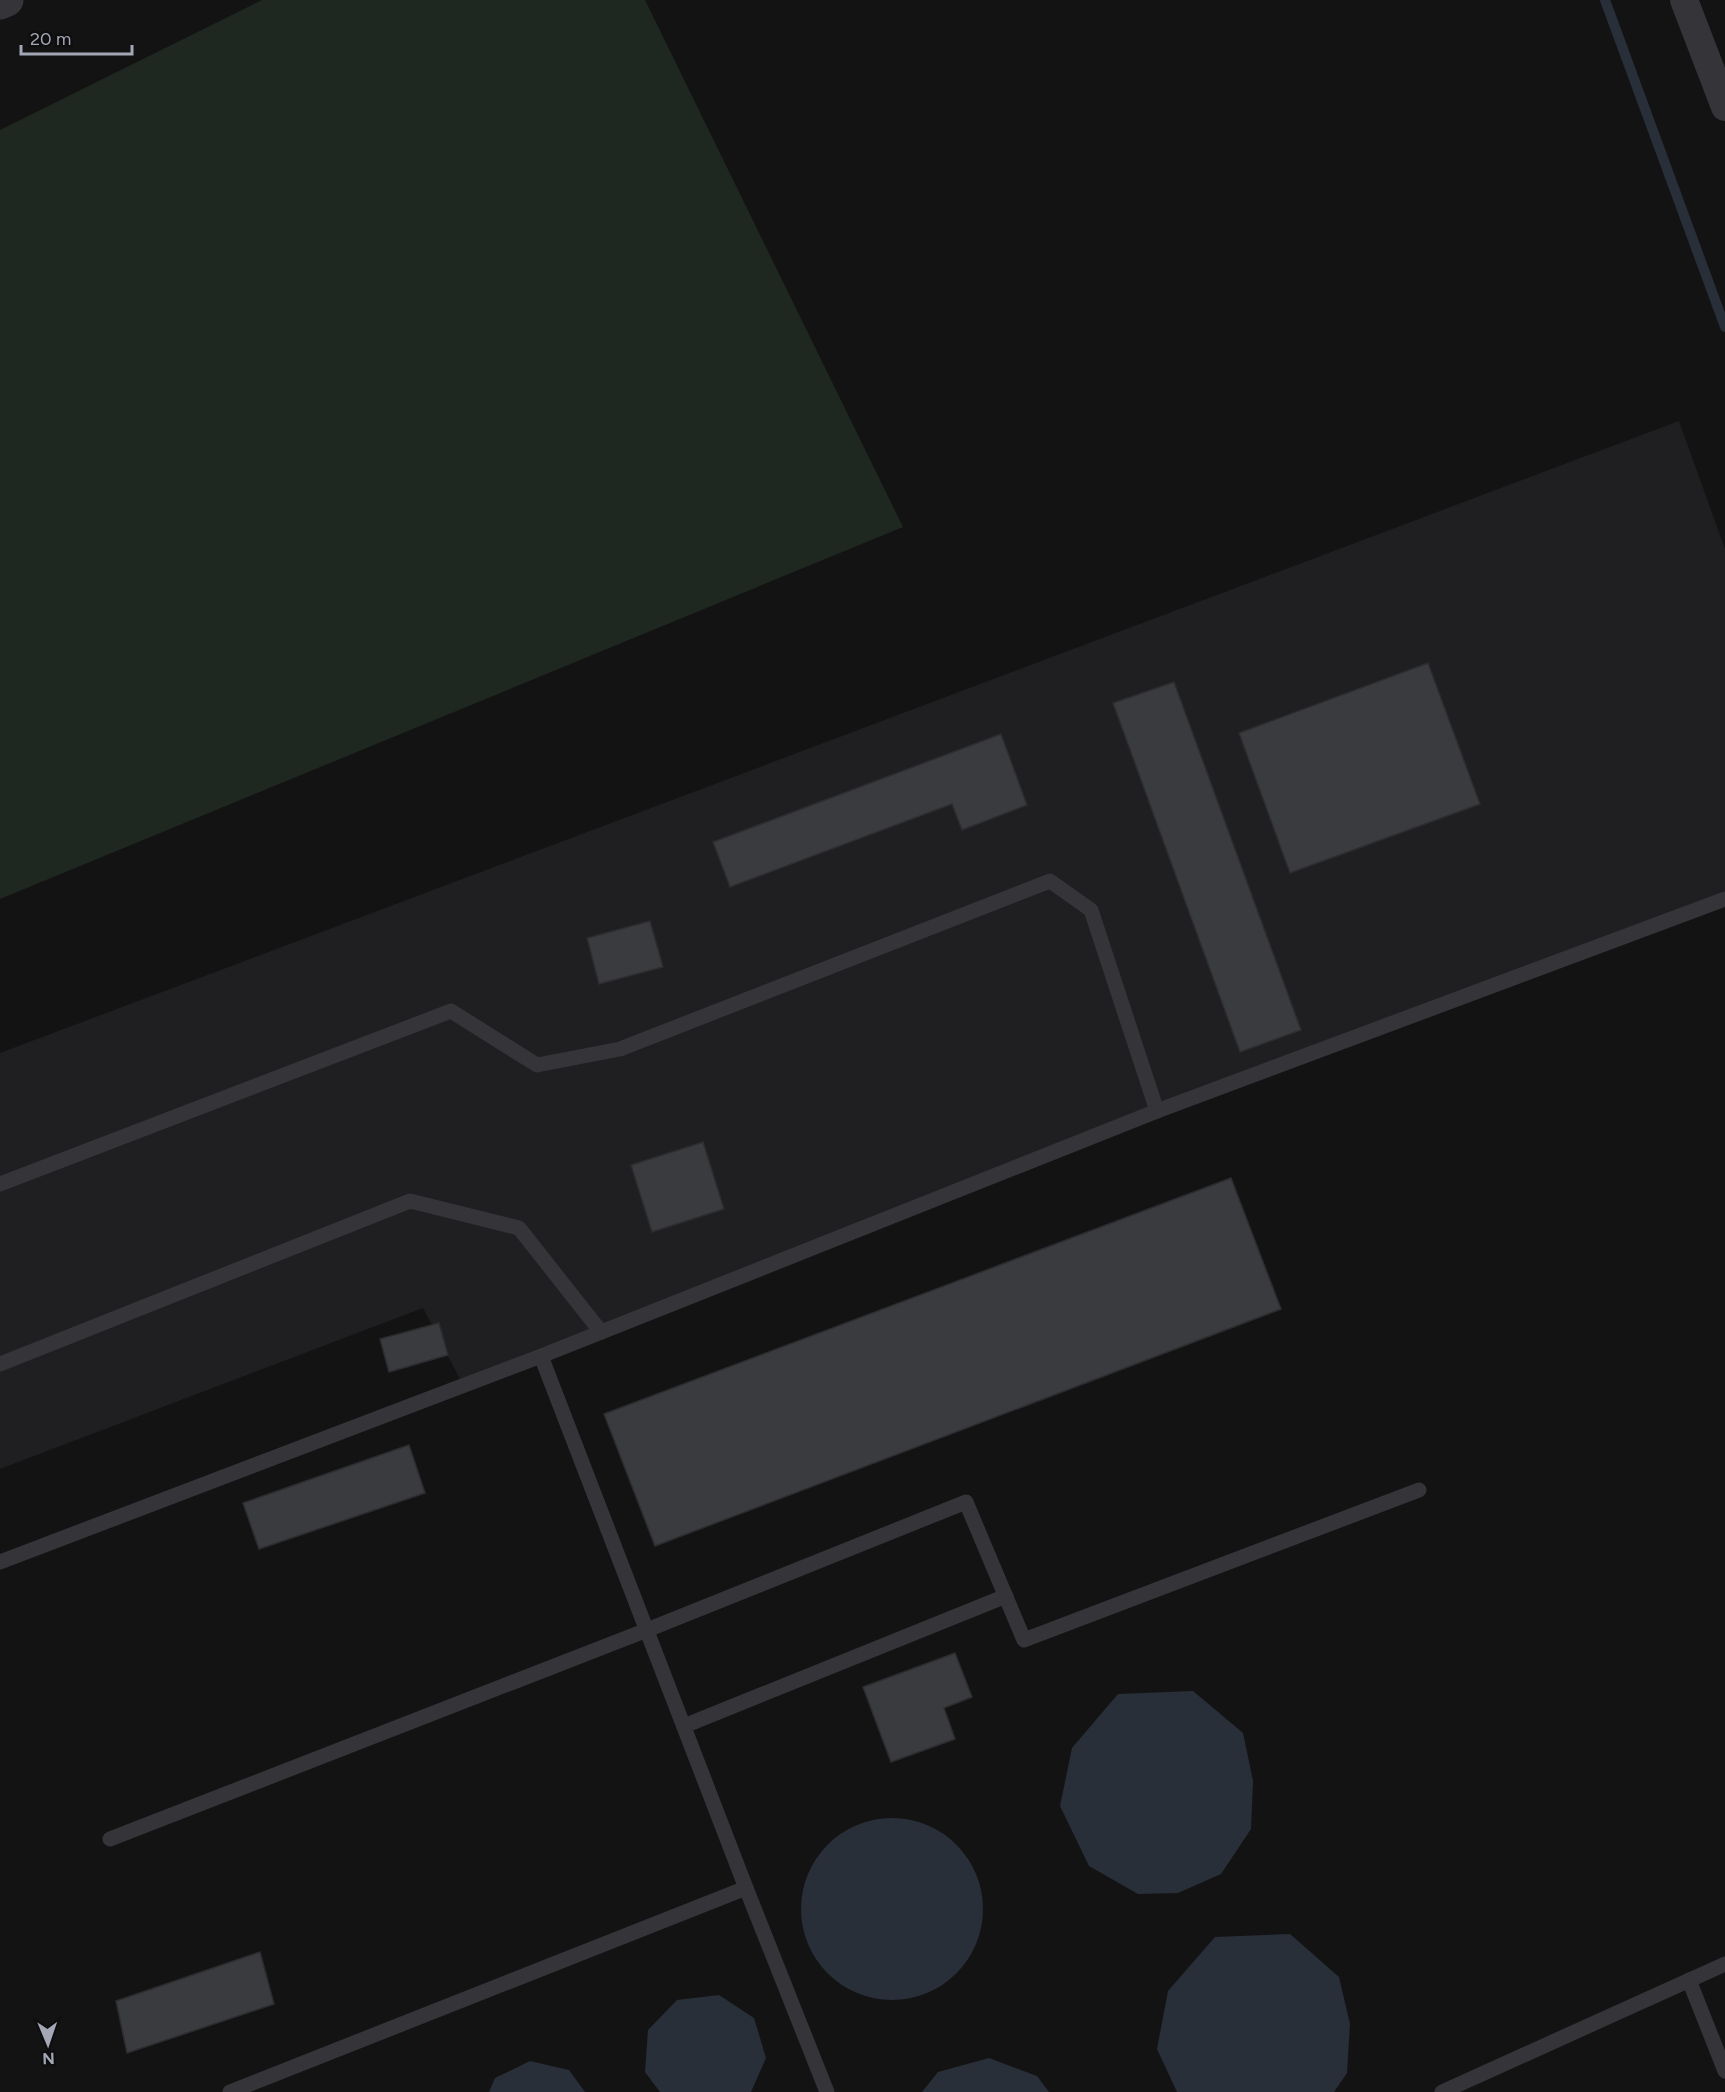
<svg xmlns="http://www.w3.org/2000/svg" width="1725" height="2092" font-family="Figtree,sans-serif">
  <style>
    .built { fill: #1f1f21 }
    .green { fill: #1f2721 }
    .water { fill: #292f38 }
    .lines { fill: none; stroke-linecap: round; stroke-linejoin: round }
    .stream { stroke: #292f38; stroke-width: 10 }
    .building { fill: #3a3b3f; stroke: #2d2d30; stroke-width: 1.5 }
    .service { stroke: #343439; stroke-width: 15 }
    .minor { stroke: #343439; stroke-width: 28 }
    .tertiary { stroke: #343439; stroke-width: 33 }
  </style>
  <rect width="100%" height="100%" fill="#131314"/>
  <!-- built -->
  <polygon class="built" points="1679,421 1725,549 1725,892 460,1379 423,1308 0,1469 0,1053"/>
  <!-- green -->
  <polygon class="green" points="262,0 645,0 903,527 0,899 0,130"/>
  <!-- water -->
  <g class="water">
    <polygon points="1193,1691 1243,1733 1253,1781 1251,1829 1221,1874 1178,1893 1138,1894 1089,1866 1060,1806 1072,1748 1118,1694"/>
    <circle cx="892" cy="1909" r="91"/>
    <polygon points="1290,1934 1339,1977 1350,2024 1347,2073 1334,2092 1177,2092 1157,2049 1168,1991 1215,1937"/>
    <polygon points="719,1995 754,2018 766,2058 751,2092 660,2092 645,2072 648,2030 677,2000"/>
    <polygon points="989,2058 1037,2076 1049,2092 922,2092 938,2072"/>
    <polygon points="530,2061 569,2070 585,2092 489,2092 495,2078"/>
  </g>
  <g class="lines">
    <!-- stream -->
    <polyline class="stream" points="1605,0 1725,327"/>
  </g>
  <!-- building -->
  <g class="building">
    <polygon points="1428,663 1480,804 1290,873 1239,733"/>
    <polygon points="1174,682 1301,1030 1240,1052 1113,703"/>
    <polygon points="1001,734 1027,805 962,830 952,804 730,887 713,842"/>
    <polygon points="650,921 663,967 599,984 587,938"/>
    <polygon points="703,1142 724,1209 652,1232 631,1165"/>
    <polygon points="1231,1178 1281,1309 655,1546 604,1414"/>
    <polygon points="439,1323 448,1355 389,1372 380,1339"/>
    <polygon points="409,1445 425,1493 259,1549 243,1503"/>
    <polygon points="955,1653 972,1697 944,1708 955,1739 891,1762 863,1687"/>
    <polygon points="260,1952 274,2004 127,2053 116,2001"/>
  </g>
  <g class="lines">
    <!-- service -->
    <g class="service">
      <polyline points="0,1184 451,1011 537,1065 620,1049 1050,881 1091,910 1157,1111"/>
      <polyline points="541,1356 746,1888 827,2092"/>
      <polyline points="0,1364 410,1201 519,1228 601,1332"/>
      <polyline points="0,1562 541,1356 1157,1111 1725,899"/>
      <polyline points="684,1726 1006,1596"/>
      <polyline points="110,1839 647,1630 966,1502 1024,1640 1419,1490"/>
      <polyline points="1689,1980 1725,2071"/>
      <polyline points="230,2092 746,1888"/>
      <polyline points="1442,2092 1725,1964"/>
    </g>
    <!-- minor -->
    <polyline class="minor" points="1684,0 1725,107"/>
    <!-- tertiary -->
    <polyline class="tertiary" points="0,3 7,0"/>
  </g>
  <!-- north arrow -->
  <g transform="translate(48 2044) rotate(178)" stroke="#0e0e0f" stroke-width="4.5" paint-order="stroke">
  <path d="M0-4.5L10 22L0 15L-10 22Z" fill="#a4a7b5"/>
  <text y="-9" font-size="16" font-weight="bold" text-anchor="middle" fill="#a4a7b5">N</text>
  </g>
  <!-- scale -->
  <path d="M21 45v9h111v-9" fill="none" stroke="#a4a7b5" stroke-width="3"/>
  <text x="30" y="45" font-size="18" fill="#a4a7b5" stroke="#0e0e0f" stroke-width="4.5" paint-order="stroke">20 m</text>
</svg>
